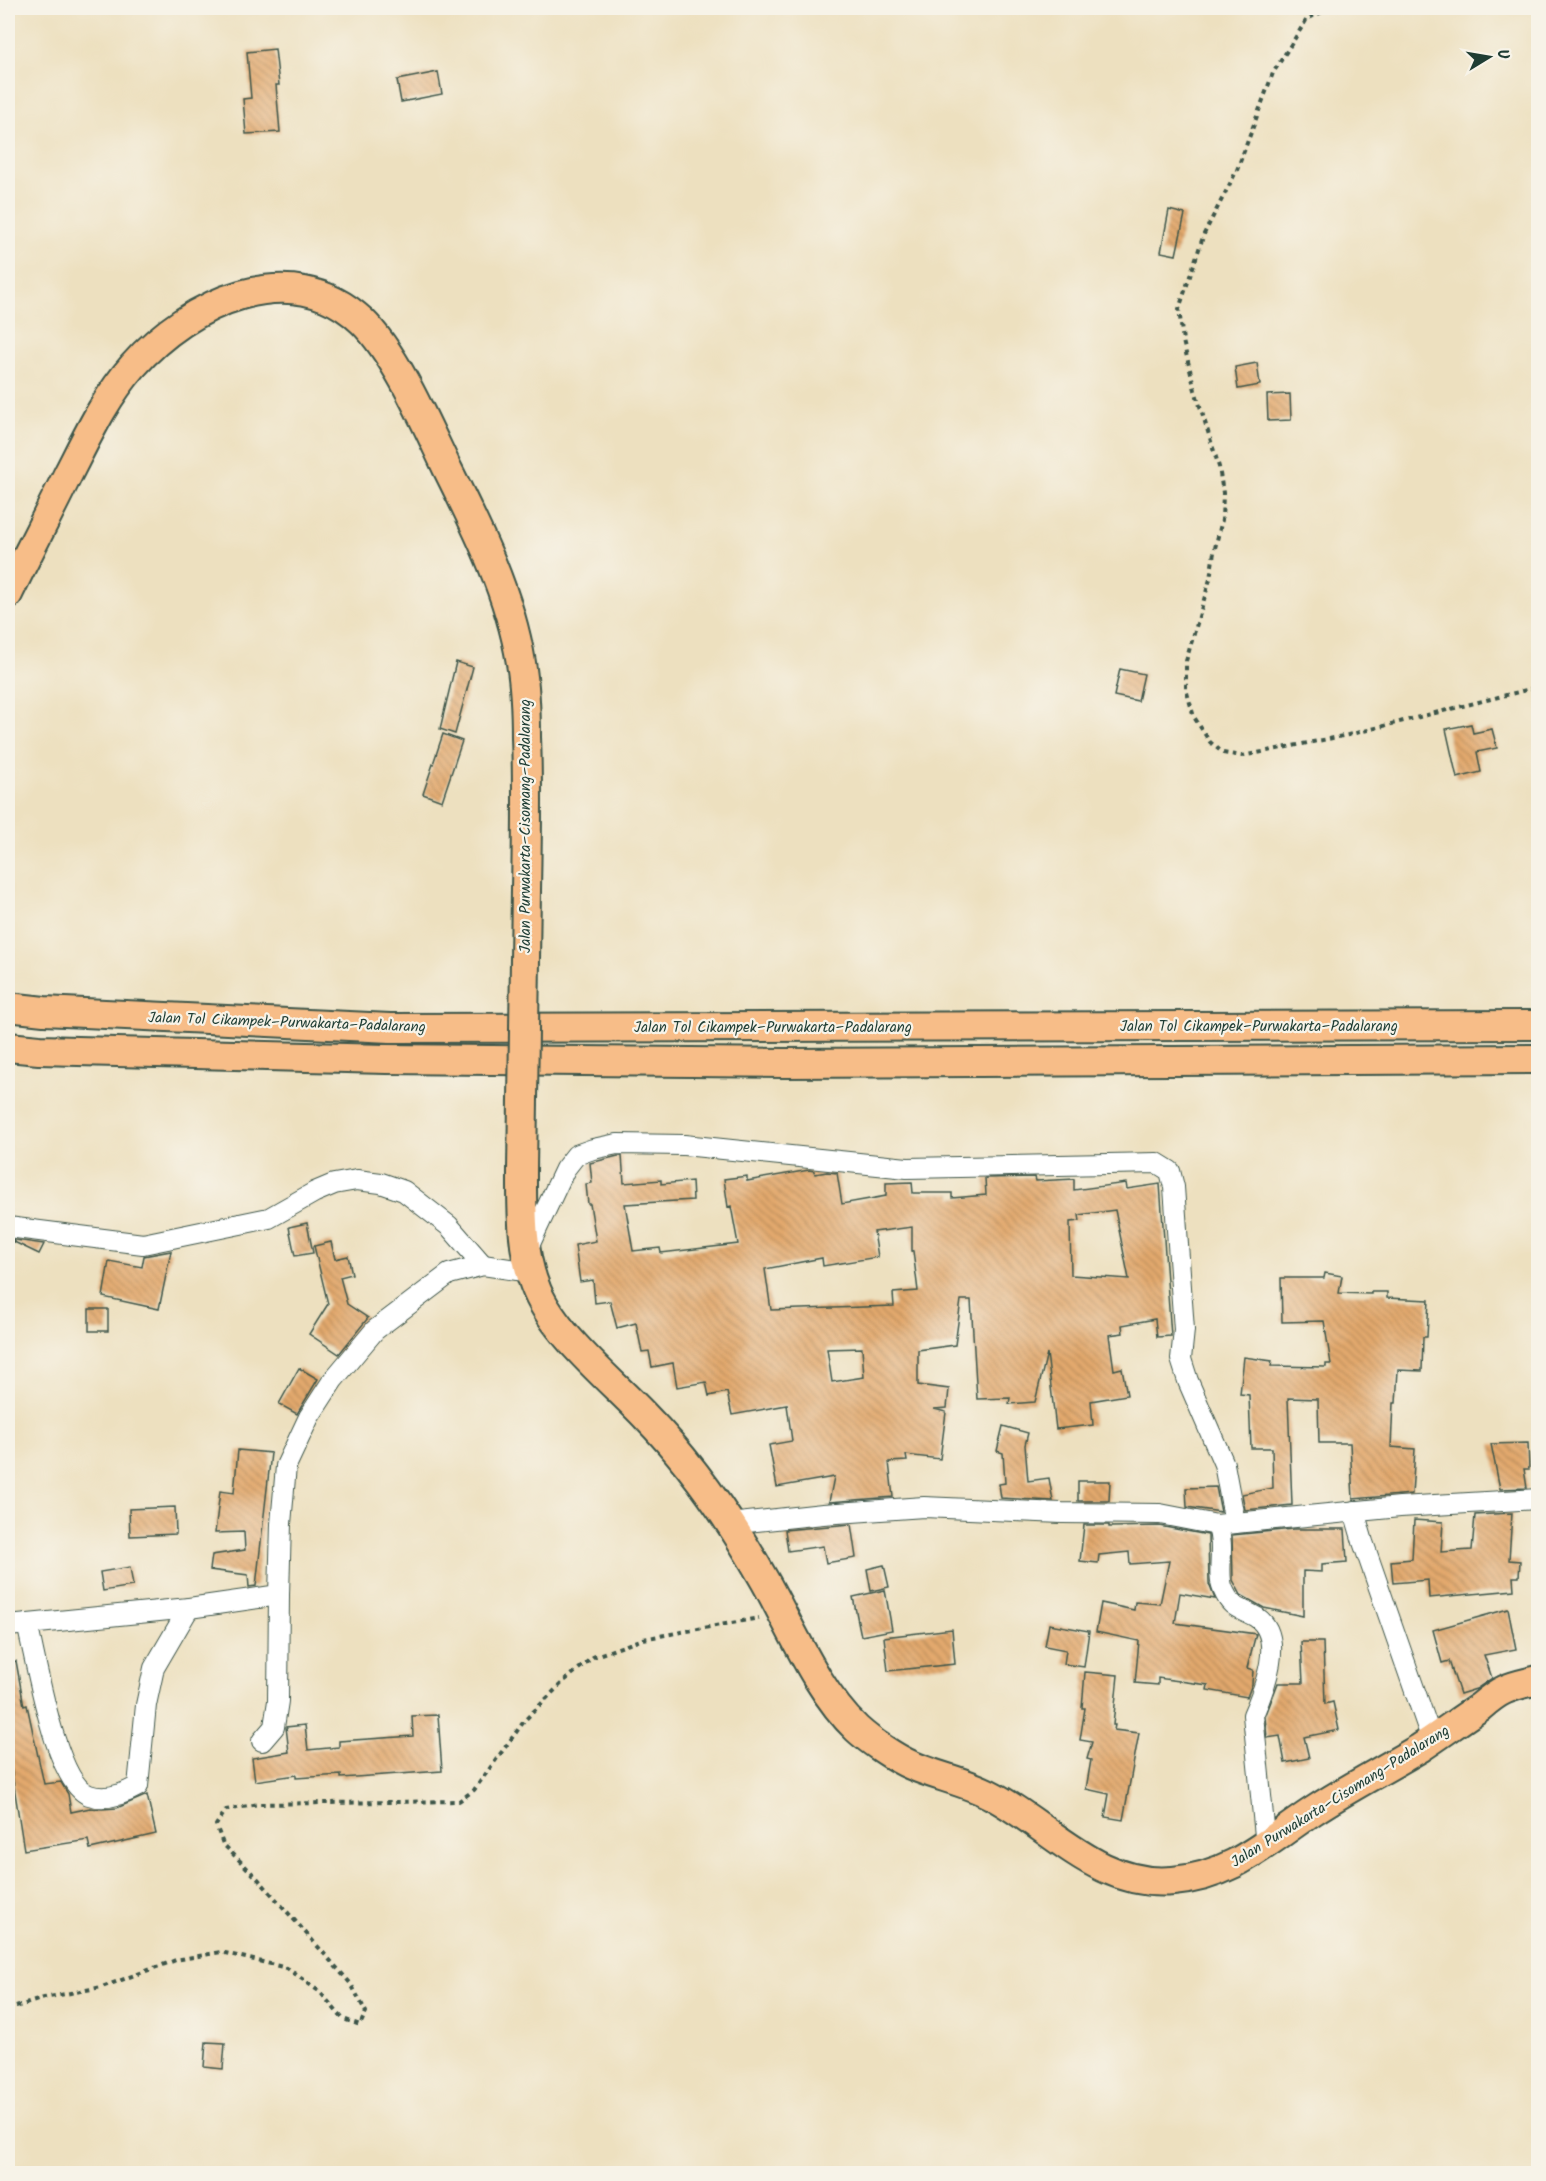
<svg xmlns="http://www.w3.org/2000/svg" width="1546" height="2181" font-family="Kalam,sans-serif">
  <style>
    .building { fill: url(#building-back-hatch); fill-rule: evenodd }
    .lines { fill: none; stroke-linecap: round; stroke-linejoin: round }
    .minor-casing { stroke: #3e5549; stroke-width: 22 }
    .highway-casing { stroke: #3e5549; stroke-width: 32 }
    .path { stroke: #3e5549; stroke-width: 4; stroke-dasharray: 4.5 4.5; stroke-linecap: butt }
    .minor { stroke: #fff; stroke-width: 20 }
    .highway { stroke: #f7bd88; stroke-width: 28 }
    .highway-bridge-casing { stroke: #3e5549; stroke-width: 32; stroke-linecap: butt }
    .highway-bridge { stroke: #f7bd88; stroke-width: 28 }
    .labels { text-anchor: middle; stroke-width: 4.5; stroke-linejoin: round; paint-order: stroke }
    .street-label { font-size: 15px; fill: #1f3d34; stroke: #f7f3e8 }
  </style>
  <defs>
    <pattern id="building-back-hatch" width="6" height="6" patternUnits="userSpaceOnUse" patternTransform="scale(1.5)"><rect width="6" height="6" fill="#e3a96d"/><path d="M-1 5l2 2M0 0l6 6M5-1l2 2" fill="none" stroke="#b78b5a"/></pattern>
  </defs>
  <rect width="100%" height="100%" fill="#f7f3e8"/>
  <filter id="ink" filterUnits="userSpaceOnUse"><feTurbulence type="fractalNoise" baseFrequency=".0167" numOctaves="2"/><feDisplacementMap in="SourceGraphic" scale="12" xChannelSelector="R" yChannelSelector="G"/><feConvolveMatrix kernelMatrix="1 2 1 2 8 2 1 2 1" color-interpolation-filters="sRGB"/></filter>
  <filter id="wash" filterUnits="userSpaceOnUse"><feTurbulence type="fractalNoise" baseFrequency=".008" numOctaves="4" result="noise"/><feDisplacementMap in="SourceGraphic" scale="24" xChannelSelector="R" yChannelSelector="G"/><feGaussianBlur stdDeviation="1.35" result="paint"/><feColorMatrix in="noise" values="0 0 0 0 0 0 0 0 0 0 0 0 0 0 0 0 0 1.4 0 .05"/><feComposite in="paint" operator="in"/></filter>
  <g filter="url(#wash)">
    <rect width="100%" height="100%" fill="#ede0bf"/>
    <g id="blocks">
      <!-- building -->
      <g class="building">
        <polygon points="275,49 279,85 276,85 280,132 246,134 243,99 251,98 247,52"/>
        <polygon points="438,72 442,94 401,102 397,80"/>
        <polygon points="1169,210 1185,214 1176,255 1161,252"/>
        <polygon points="1257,363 1260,385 1238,389 1235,367"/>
        <polygon points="1290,394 1291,420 1268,421 1267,395"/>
        <polygon points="456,662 473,667 455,734 440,729"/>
        <polygon points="1120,669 1144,674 1138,701 1114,696"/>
        <polygon points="1471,724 1473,733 1492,729 1497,748 1477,752 1481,772 1457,778 1446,729"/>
        <polygon points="443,734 462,741 442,801 423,794"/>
        <path d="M618 1156H622L624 1183 661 1180V1184L692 1181 693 1200 625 1204 633 1251 660 1248 661 1253 738 1244 731 1206 728 1207 724 1179 747 1176V1181L809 1170 814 1171 815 1174 827 1172 837 1173 842 1204 886 1196V1183L912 1182 913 1193H952V1198L986 1195 985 1178 1035 1177 1036 1181 1074 1179V1190L1126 1183 1127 1189 1160 1184 1171 1336 1157 1337 1155 1319 1122 1325 1123 1333 1109 1335 1114 1370 1122 1368 1127 1395 1091 1401 1093 1425 1056 1429 1047 1353 1035 1402 1009 1404 1010 1398 977 1399 971 1300H961L955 1345 918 1350V1385L949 1389 947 1408 934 1409 946 1412 940 1459 906 1455 907 1461 889 1462 893 1497 829 1502 834 1477 777 1487 769 1445 792 1441 787 1405 732 1415 727 1392 709 1396 706 1382 677 1387 673 1363 652 1367 649 1351 642 1352 636 1323 617 1328 610 1301 595 1303 593 1280 580 1282 575 1245 596 1241 590 1204H588L586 1184 592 1183 590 1163ZM1115 1210 1129 1279 1071 1275 1070 1222 1080 1221 1079 1215ZM912 1227V1251H913L918 1291 893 1293 894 1306 771 1310 765 1269 822 1258 823 1266 878 1257 874 1232ZM862 1348 864 1377 832 1382 827 1349Z"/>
        <polygon points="307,1223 313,1253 295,1256 289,1227"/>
        <polygon points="8,1239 44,1244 39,1254"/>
        <polygon points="331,1242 335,1259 348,1256 352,1274 340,1277 347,1304 368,1318 339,1354 309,1334 328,1304 314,1246"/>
        <polygon points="171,1251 159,1309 103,1297 109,1261 142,1267 144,1256"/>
        <polygon points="1325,1273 1342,1276 1339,1293 1371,1294 1371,1292 1387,1292 1387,1298 1429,1300 1427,1337 1423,1337 1422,1371 1398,1370 1396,1403 1393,1403 1391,1447 1415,1449 1412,1494 1353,1499 1350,1443 1319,1443 1318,1399 1288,1398 1292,1505 1245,1510 1242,1494 1273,1488 1272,1448 1251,1448 1249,1395 1240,1394 1244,1357 1272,1361 1271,1366 1326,1367 1326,1364 1331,1364 1324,1321 1282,1322 1281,1278 1324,1278"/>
        <rect x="89" y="1309" width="19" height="22"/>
        <polygon points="299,1368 318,1379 297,1414 279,1404"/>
        <polygon points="1003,1426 1028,1433 1025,1445 1028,1481 1049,1478 1053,1501 1001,1498 999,1484 1005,1483 1003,1453 997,1451"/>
        <polygon points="1528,1443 1529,1469 1524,1469 1527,1488 1500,1489 1491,1444"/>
        <polygon points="238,1450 271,1453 256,1586 249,1587 248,1575 210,1570 212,1555 245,1550 244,1532 215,1533 220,1491 234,1493"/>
        <polygon points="1078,1481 1110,1481 1109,1501 1078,1501"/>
        <polygon points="1216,1487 1221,1512 1187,1507 1186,1488"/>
        <polygon points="175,1507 176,1534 130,1536 129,1509"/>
        <polygon points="1512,1513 1509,1560 1520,1561 1519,1577 1513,1577 1514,1590 1429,1598 1428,1580 1393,1583 1391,1561 1412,1559 1414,1520 1443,1522 1441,1552 1472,1550 1475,1515"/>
        <polygon points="851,1524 856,1558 826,1563 823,1546 788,1551 785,1530"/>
        <polygon points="1084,1525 1109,1525 1109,1527 1159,1526 1208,1535 1209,1584 1215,1599 1180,1593 1175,1623 1256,1634 1247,1668 1253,1670 1252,1684 1247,1697 1207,1690 1208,1685 1158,1678 1158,1685 1135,1683 1139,1641 1096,1632 1101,1603 1134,1610 1135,1602 1160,1604 1169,1561 1130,1564 1129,1552 1099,1555 1098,1563 1080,1561"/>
        <polygon points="1293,1529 1345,1529 1347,1562 1322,1564 1322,1572 1303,1571 1303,1616 1264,1608 1241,1595 1233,1580 1232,1535"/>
        <polygon points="884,1565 889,1587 871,1591 867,1569"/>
        <polygon points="130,1567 133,1586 103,1591 100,1572"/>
        <polygon points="885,1590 892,1630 861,1636 853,1597"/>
        <polygon points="1508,1609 1516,1649 1484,1655 1492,1678 1476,1689 1460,1694 1449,1661 1442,1663 1433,1630"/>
        <polygon points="1049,1624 1089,1631 1084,1667 1064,1664 1066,1650 1045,1646"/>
        <polygon points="952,1629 955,1664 888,1671 884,1637"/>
        <polygon points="1301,1642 1323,1642 1325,1704 1333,1702 1339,1730 1304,1737 1309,1758 1285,1763 1280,1736 1267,1738 1265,1717 1278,1683 1303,1683"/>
        <polygon points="16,1661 24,1706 27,1705 44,1784 61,1782 68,1794 71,1812 90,1808 102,1809 117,1808 147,1795 156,1834 90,1849 88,1840 24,1850 8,1748 8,1662"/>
        <polygon points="1085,1672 1118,1675 1113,1725 1115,1725 1114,1730 1139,1733 1123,1820 1105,1817 1109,1794 1086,1789 1091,1760 1087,1759 1092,1742 1080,1740 1085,1708 1082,1708"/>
        <polygon points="438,1715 442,1771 341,1778 341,1775 296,1778 296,1775 255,1781 252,1758 289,1752 286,1727 305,1725 308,1750 339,1747 339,1741 413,1736 412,1716"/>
        <polygon points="206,2042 225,2043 223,2069 204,2067"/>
      </g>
    </g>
  </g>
  <g filter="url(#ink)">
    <use href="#blocks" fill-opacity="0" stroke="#3e5549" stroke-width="1.5"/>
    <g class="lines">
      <defs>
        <g id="minor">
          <polyline points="8,1227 143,1244 269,1218 315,1192 334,1184 357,1180 381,1183 404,1191 449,1226 483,1265"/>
          <path d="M526 1252 565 1169 576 1155 593 1149 617 1144 684 1145 907 1168 1157 1163 1170 1171 1174 1187 1184 1330 1181 1359 1188 1381 1224 1464 1235 1523 1217 1525C1226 1547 1216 1573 1223 1589 1232 1610 1239 1607 1256 1617 1286 1636 1264 1690 1253 1715L1266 1846"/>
          <polyline points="1354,1511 1363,1542 1432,1740"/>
          <polyline points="1235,1523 1400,1507 1538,1499"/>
          <polyline points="729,1524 823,1514 924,1507 1062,1513 1160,1514 1217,1525"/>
          <path d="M27 1624C36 1659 55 1783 89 1795 106 1801 124 1794 138 1786L146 1705 154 1668 189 1608"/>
          <polyline points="8,1626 189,1608 279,1595 281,1524 286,1466 309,1417 333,1380 375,1330 449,1274 483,1265 530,1272"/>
          <polyline points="262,1741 274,1727 278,1701 279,1595"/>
        </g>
        <g id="highway">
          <path d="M8 594C28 553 49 513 69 472 88 435 105 398 133 366 188 303 291 254 362 321 396 354 426 424 447 468 478 530 510 594 521 663 525 687 526 712 526 737 528 788 527 839 526 890"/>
          <polyline points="8,1007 44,1011 390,1028 1538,1025"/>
          <polyline points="8,1047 39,1050 386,1059 785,1063 1538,1059"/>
          <path d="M522 1170C522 1210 521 1254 537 1291 556 1336 612 1381 646 1417 692 1464 733 1524 765 1581 792 1629 817 1691 857 1729 870 1741 895 1758 911 1765 938 1777 968 1782 993 1796 1051 1827 1100 1888 1173 1881 1233 1876 1266 1842 1313 1811 1348 1788 1385 1769 1420 1748 1440 1735 1460 1720 1480 1707 1487 1701 1495 1694 1504 1690 1514 1685 1527 1683 1538 1680"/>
        </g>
      </defs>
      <!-- minor casing -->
      <use href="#minor" class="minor-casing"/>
      <!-- highway casing -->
      <use href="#highway" class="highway-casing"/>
      <!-- path -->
      <g class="path">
        <polyline points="1330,8 1307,19 1273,73 1237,170 1204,234 1179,309 1183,341 1195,390 1219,467 1223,493 1222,520 1214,552 1210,579 1186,661 1186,689 1194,717 1210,742 1223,753 1242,756 1348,735 1538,687"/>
        <polyline points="16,2007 44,1998 102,1987 176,1960 221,1952 287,1968 320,1992 343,2019 360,2025 366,2012 351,1984 259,1880 223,1844 216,1825 226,1810 259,1804 459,1801 474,1790 525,1720 563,1682 593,1657 643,1639 759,1618"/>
      </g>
      <!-- minor -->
      <use href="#minor" class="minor"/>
      <!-- highway -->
      <use href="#highway" class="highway"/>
      <defs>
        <polyline id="highway-bridge" points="522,1170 526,890"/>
      </defs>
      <!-- highway-bridge casing -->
      <use href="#highway-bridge" class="highway-bridge-casing"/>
      <!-- highway-bridge -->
      <use href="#highway-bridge" class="highway-bridge"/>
    </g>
  </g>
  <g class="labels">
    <!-- street labels -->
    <g class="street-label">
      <text transform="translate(525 826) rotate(-90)" y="5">Jalan Purwakarta–Cisomang–Padalarang</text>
      <text transform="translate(287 1022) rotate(2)" y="5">Jalan Tol Cikampek–Purwakarta–Padalarang</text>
      <text x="1259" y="1031">Jalan Tol Cikampek–Purwakarta–Padalarang</text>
      <text x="773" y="1032">Jalan Tol Cikampek–Purwakarta–Padalarang</text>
      <text transform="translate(1340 1796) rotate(-32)" y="5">Jalan Purwakarta–Cisomang–Padalarang</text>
    </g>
  </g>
  <!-- margin -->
  <rect width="1546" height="2181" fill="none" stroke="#f7f3e8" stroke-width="30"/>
  <!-- north arrow -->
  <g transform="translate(1489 57) rotate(79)" stroke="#f7f3e8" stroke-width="4.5" paint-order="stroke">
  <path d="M0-4.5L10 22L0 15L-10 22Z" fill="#1f3d34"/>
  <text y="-9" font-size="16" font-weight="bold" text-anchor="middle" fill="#1f3d34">U</text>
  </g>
</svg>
